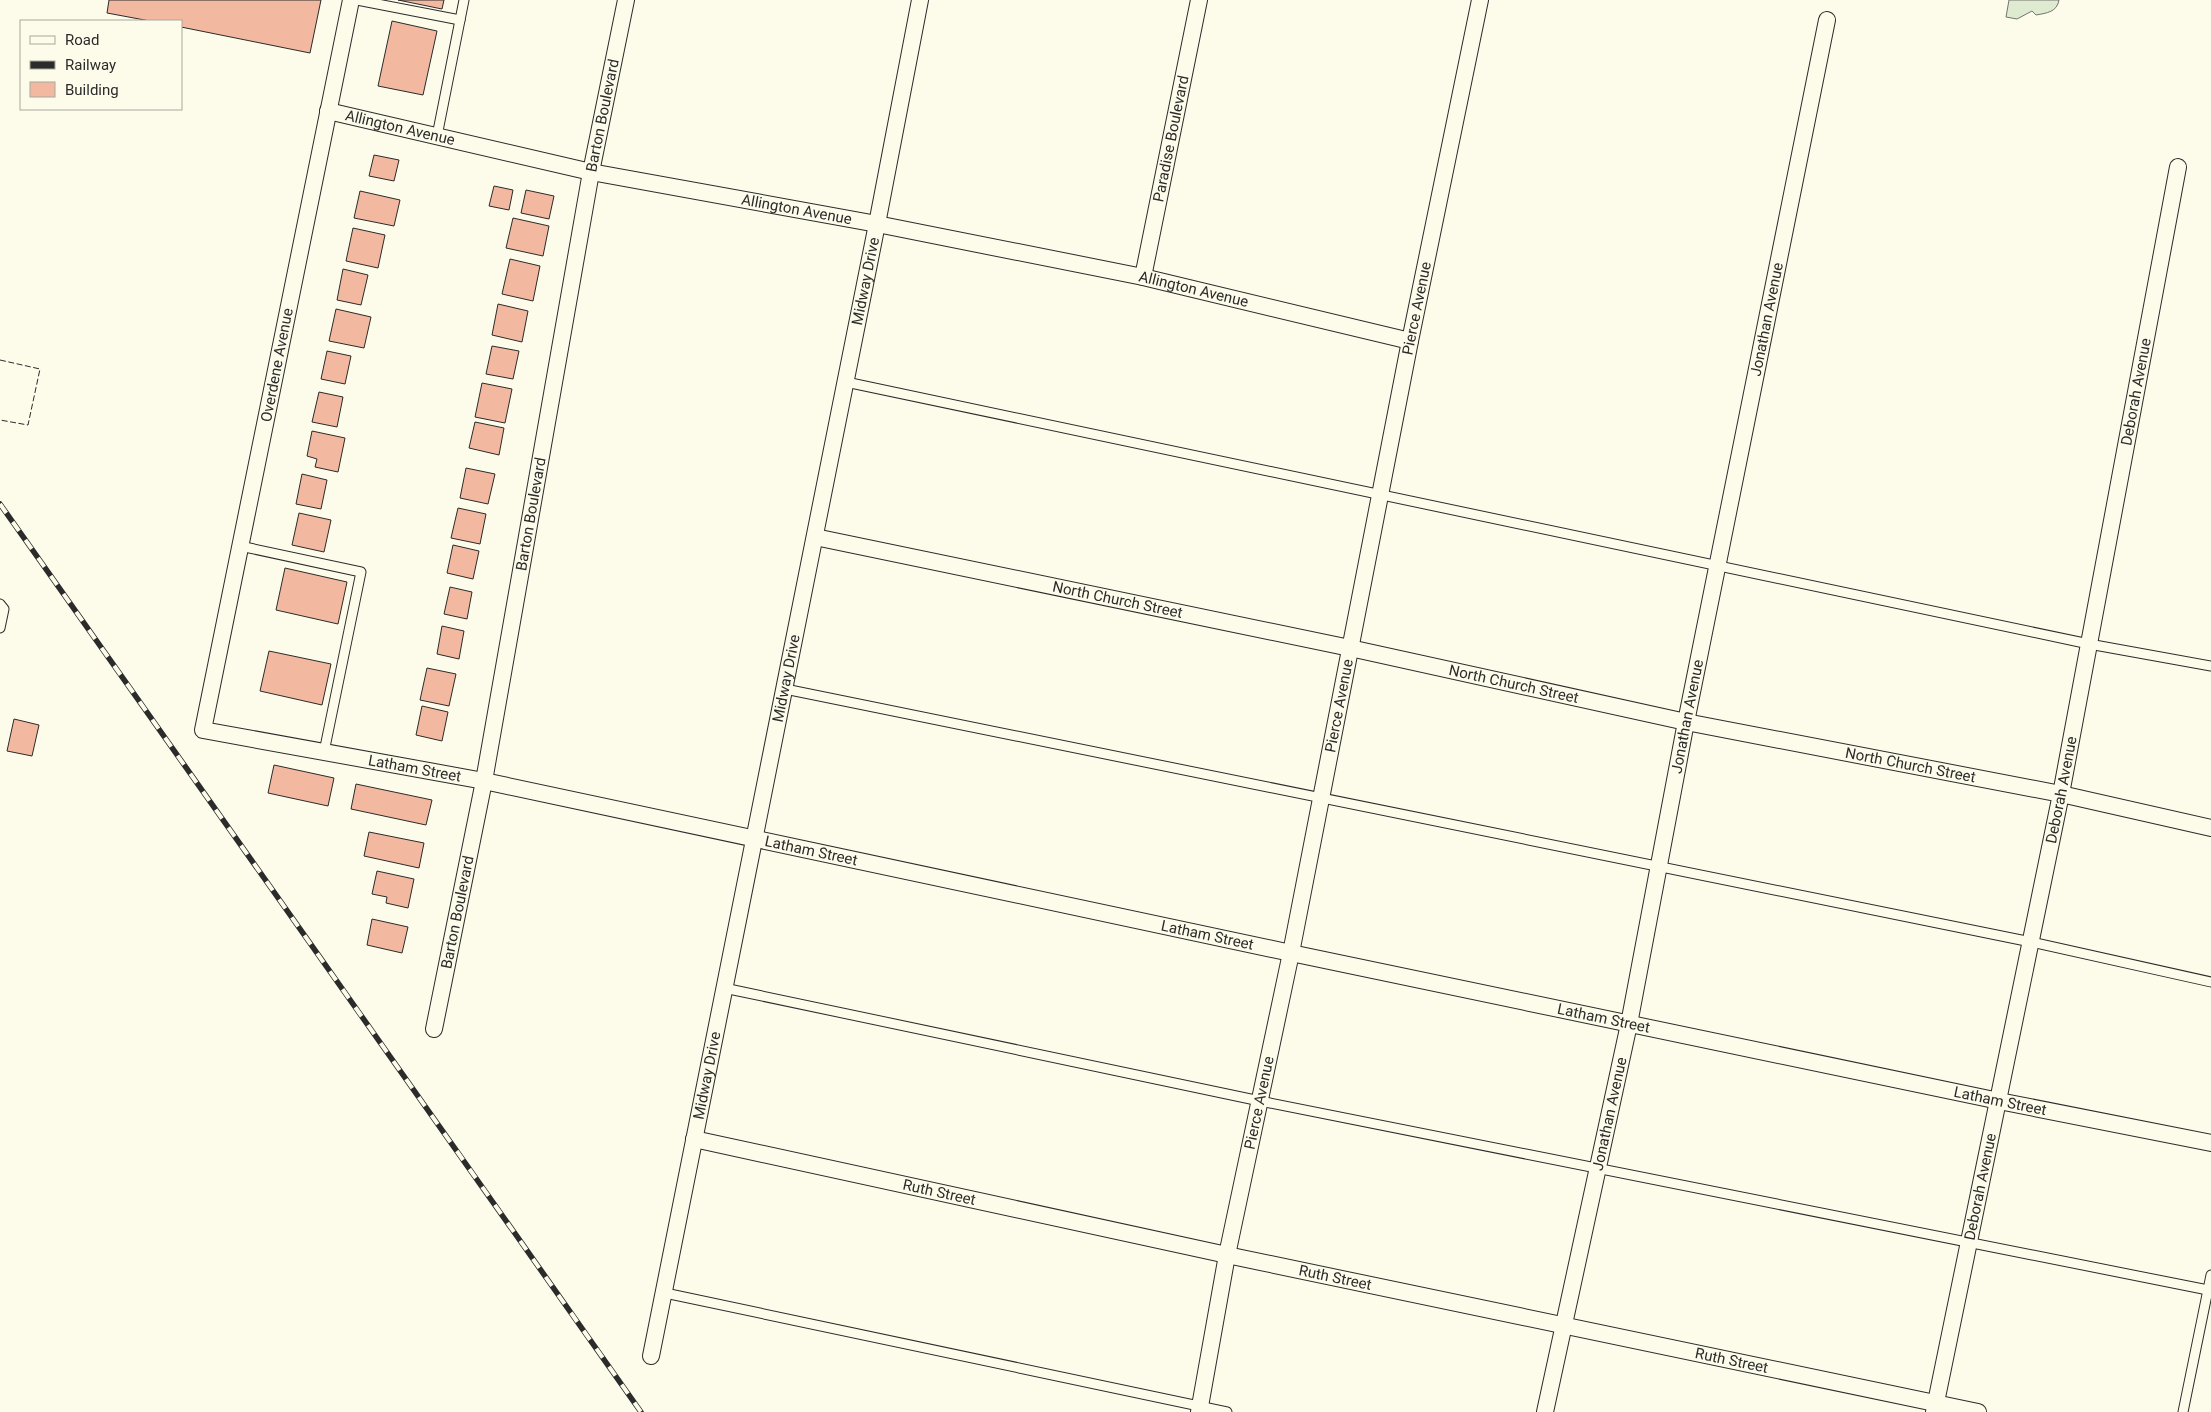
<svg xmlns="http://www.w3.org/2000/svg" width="2211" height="1412" font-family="Roboto,sans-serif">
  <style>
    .green { fill: #deebd1; stroke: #74746e }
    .building { fill: #f2b8a0; stroke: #2b2b2b }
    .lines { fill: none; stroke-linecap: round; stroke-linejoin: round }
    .service-casing { stroke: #2b2b2b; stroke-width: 11 }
    .minor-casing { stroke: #2b2b2b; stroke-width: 18 }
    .service { stroke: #fdfbea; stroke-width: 9 }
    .minor { stroke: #fdfbea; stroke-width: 16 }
    .rail-casing { stroke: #2b2b2b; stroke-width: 5.5 }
    .rail { stroke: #fdfbea; stroke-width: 4; stroke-dasharray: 11; stroke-linecap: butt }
    .fence { stroke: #2b2b2b; stroke-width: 1; stroke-dasharray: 6 2.5; stroke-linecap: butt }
    .labels { text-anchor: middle; stroke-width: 4; stroke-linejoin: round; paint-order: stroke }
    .street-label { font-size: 15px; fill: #2b2b2b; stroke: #fdfbea }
  </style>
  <rect width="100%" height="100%" fill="#fdfbea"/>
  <!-- green -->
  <path class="green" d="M2009 0H2059C2057 12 2047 13 2036 15L2032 11 2017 19 2006 17Z"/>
  <!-- building -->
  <g class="building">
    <polygon points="109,0 321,0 310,53 181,27 181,21 150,21 107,13"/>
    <polygon points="398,0 444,0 442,9"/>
    <polygon points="392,21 437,31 423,95 378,86"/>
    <polygon points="374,155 399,160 394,181 369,176"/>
    <polygon points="494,186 513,190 509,210 489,206"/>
    <polygon points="526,190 554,196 549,219 521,213"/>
    <polygon points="360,191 400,200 394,226 354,218"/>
    <polygon points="513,218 549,226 543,256 506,248"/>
    <polygon points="353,228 385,235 378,268 346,261"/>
    <polygon points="510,259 540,266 533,301 502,294"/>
    <polygon points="343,269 368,275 361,305 337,300"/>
    <polygon points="498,304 528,311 522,342 492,335"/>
    <polygon points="336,309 371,317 364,348 329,341"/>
    <polygon points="492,346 519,351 513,379 486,374"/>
    <polygon points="327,351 351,356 345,384 321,379"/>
    <polygon points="482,383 512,389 505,423 475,417"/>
    <polygon points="319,392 343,397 337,427 312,422"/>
    <polygon points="475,422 504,428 499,455 469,448"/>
    <polygon points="312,431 345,438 338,472 315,467 317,459 307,456"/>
    <polygon points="466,468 495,474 488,504 460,498"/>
    <polygon points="302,474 327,480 321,509 296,504"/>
    <polygon points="458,508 486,514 480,544 451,538"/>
    <polygon points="299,513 331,520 324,552 292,545"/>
    <polygon points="453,545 479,551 473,579 447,573"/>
    <polygon points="285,568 347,582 338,624 276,610"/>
    <polygon points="450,587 472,592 467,619 444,614"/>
    <polygon points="442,626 464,631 459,659 437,654"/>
    <polygon points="269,651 331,664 322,705 260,691"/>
    <polygon points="427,668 456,674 449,706 420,700"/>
    <polygon points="422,706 448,712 442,741 416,735"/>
    <polygon points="14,719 39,725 32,756 7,751"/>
    <polygon points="274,765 334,778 328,806 268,793"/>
    <polygon points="356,784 432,800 426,825 351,809"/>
    <polygon points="369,832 424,843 419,868 364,856"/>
    <polygon points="377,871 414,879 408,908 386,903 387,897 372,894"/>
    <polygon points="372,919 408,927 402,953 367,945"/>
  </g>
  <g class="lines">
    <defs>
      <g id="service">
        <polyline points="357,0 460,20"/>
        <polyline points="437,136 464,0"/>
        <polyline points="846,382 2089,644 2211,666"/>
        <polyline points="240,546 361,572 324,752"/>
        <polyline points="0,604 4,609 0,628"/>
        <polyline points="785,689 2031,942 2211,982"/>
        <polyline points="724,988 1260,1101 2208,1290"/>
        <polyline points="665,1293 1227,1412"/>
        <polyline points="2183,1412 2211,1275"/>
      </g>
      <g id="minor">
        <path id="s1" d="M351 0 203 730 484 781 1291 953 1999 1101 2211 1143"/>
        <path id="s2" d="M328 111 591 172 877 224 1143 277 1410 341"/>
        <path id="s3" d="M1143 277 1199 0"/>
        <path id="s4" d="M815 537 1350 648 1686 722 2061 794 2211 828"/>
        <path id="s5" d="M434 1029 484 781 591 172 626 0"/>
        <path id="s6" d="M694 1139 1227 1255 1978 1412"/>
        <path id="s7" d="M651 1356 877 224 920 0"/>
        <path id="s8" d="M1199 1412 1227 1255 1291 953 1410 341 1480 0"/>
        <path id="s9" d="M1545 1412 1629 1024 1686 722 1827 20"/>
        <path id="s10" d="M1934 1412 2061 794 2178 167"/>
      </g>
    </defs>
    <!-- service casing -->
    <use href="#service" class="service-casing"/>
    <!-- minor casing -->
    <use href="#minor" class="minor-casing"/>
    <!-- service -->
    <use href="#service" class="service"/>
    <!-- minor -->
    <use href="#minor" class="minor"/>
    <defs>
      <polyline id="rail" points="0,504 641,1412"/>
    </defs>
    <!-- rail casing -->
    <use href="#rail" class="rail-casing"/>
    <!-- rail -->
    <use href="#rail" class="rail"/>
    <!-- fence -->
    <polyline class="fence" points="0,360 40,369 28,425 0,420"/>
  </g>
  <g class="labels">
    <!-- street labels -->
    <g class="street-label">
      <text dy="5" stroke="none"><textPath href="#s5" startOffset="929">Barton Boulevard</textPath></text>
      <text dy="5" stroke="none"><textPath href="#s2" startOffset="74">Allington Avenue</textPath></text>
      <text dy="5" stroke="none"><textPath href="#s3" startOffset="141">Paradise Boulevard</textPath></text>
      <text dy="5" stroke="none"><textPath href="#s2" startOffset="479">Allington Avenue</textPath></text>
      <text dy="5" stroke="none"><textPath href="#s7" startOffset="1096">Midway Drive</textPath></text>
      <text dy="5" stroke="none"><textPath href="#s2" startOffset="884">Allington Avenue</textPath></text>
      <text dy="5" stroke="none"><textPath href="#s8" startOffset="1125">Pierce Avenue</textPath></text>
      <text dy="5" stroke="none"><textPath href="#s9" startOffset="1115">Jonathan Avenue</textPath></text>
      <text transform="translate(277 365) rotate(-79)" y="5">Overdene Avenue</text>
      <text dy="5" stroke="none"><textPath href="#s10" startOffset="1040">Deborah Avenue</textPath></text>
      <text dy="5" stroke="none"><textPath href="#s5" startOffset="524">Barton Boulevard</textPath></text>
      <text dy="5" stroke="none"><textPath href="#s4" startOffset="309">North Church Street</textPath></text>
      <text dy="5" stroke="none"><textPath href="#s7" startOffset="691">Midway Drive</textPath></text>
      <text dy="5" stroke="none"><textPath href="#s4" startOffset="714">North Church Street</textPath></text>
      <text dy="5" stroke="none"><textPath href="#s8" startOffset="720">Pierce Avenue</textPath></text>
      <text dy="5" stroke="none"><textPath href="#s9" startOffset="710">Jonathan Avenue</textPath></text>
      <text dy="5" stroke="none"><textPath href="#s4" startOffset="1119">North Church Street</textPath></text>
      <text dy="5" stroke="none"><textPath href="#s1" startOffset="960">Latham Street</textPath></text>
      <text dy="5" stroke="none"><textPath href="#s10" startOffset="635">Deborah Avenue</textPath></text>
      <text dy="5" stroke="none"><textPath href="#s1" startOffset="1365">Latham Street</textPath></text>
      <text dy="5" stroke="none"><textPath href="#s5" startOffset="119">Barton Boulevard</textPath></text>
      <text dy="5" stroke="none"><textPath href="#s1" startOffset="1770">Latham Street</textPath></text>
      <text dy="5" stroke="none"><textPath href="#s1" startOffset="2175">Latham Street</textPath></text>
      <text dy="5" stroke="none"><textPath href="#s7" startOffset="286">Midway Drive</textPath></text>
      <text dy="5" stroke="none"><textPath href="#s1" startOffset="2580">Latham Street</textPath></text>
      <text dy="5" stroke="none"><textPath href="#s8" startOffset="315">Pierce Avenue</textPath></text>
      <text dy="5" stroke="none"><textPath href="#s9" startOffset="305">Jonathan Avenue</textPath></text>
      <text dy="5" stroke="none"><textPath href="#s10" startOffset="230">Deborah Avenue</textPath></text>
      <text dy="5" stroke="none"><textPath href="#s6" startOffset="251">Ruth Street</textPath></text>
      <text dy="5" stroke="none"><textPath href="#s6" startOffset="656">Ruth Street</textPath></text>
      <text dy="5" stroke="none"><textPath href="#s6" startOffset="1061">Ruth Street</textPath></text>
    </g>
  </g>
  <!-- legend -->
  <rect x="20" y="20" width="162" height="90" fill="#fdfbea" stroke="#a9a89e"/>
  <rect x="30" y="36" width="25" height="8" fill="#fdfbea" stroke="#a9a89e"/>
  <text x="65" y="45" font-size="15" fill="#2b2b2b">Road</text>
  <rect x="30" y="61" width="25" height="8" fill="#2b2b2b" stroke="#a9a89e"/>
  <text x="65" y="70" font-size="15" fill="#2b2b2b">Railway</text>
  <rect x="30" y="82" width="25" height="15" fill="#f2b8a0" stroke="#a9a89e"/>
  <text x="65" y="95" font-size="15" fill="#2b2b2b">Building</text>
</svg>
